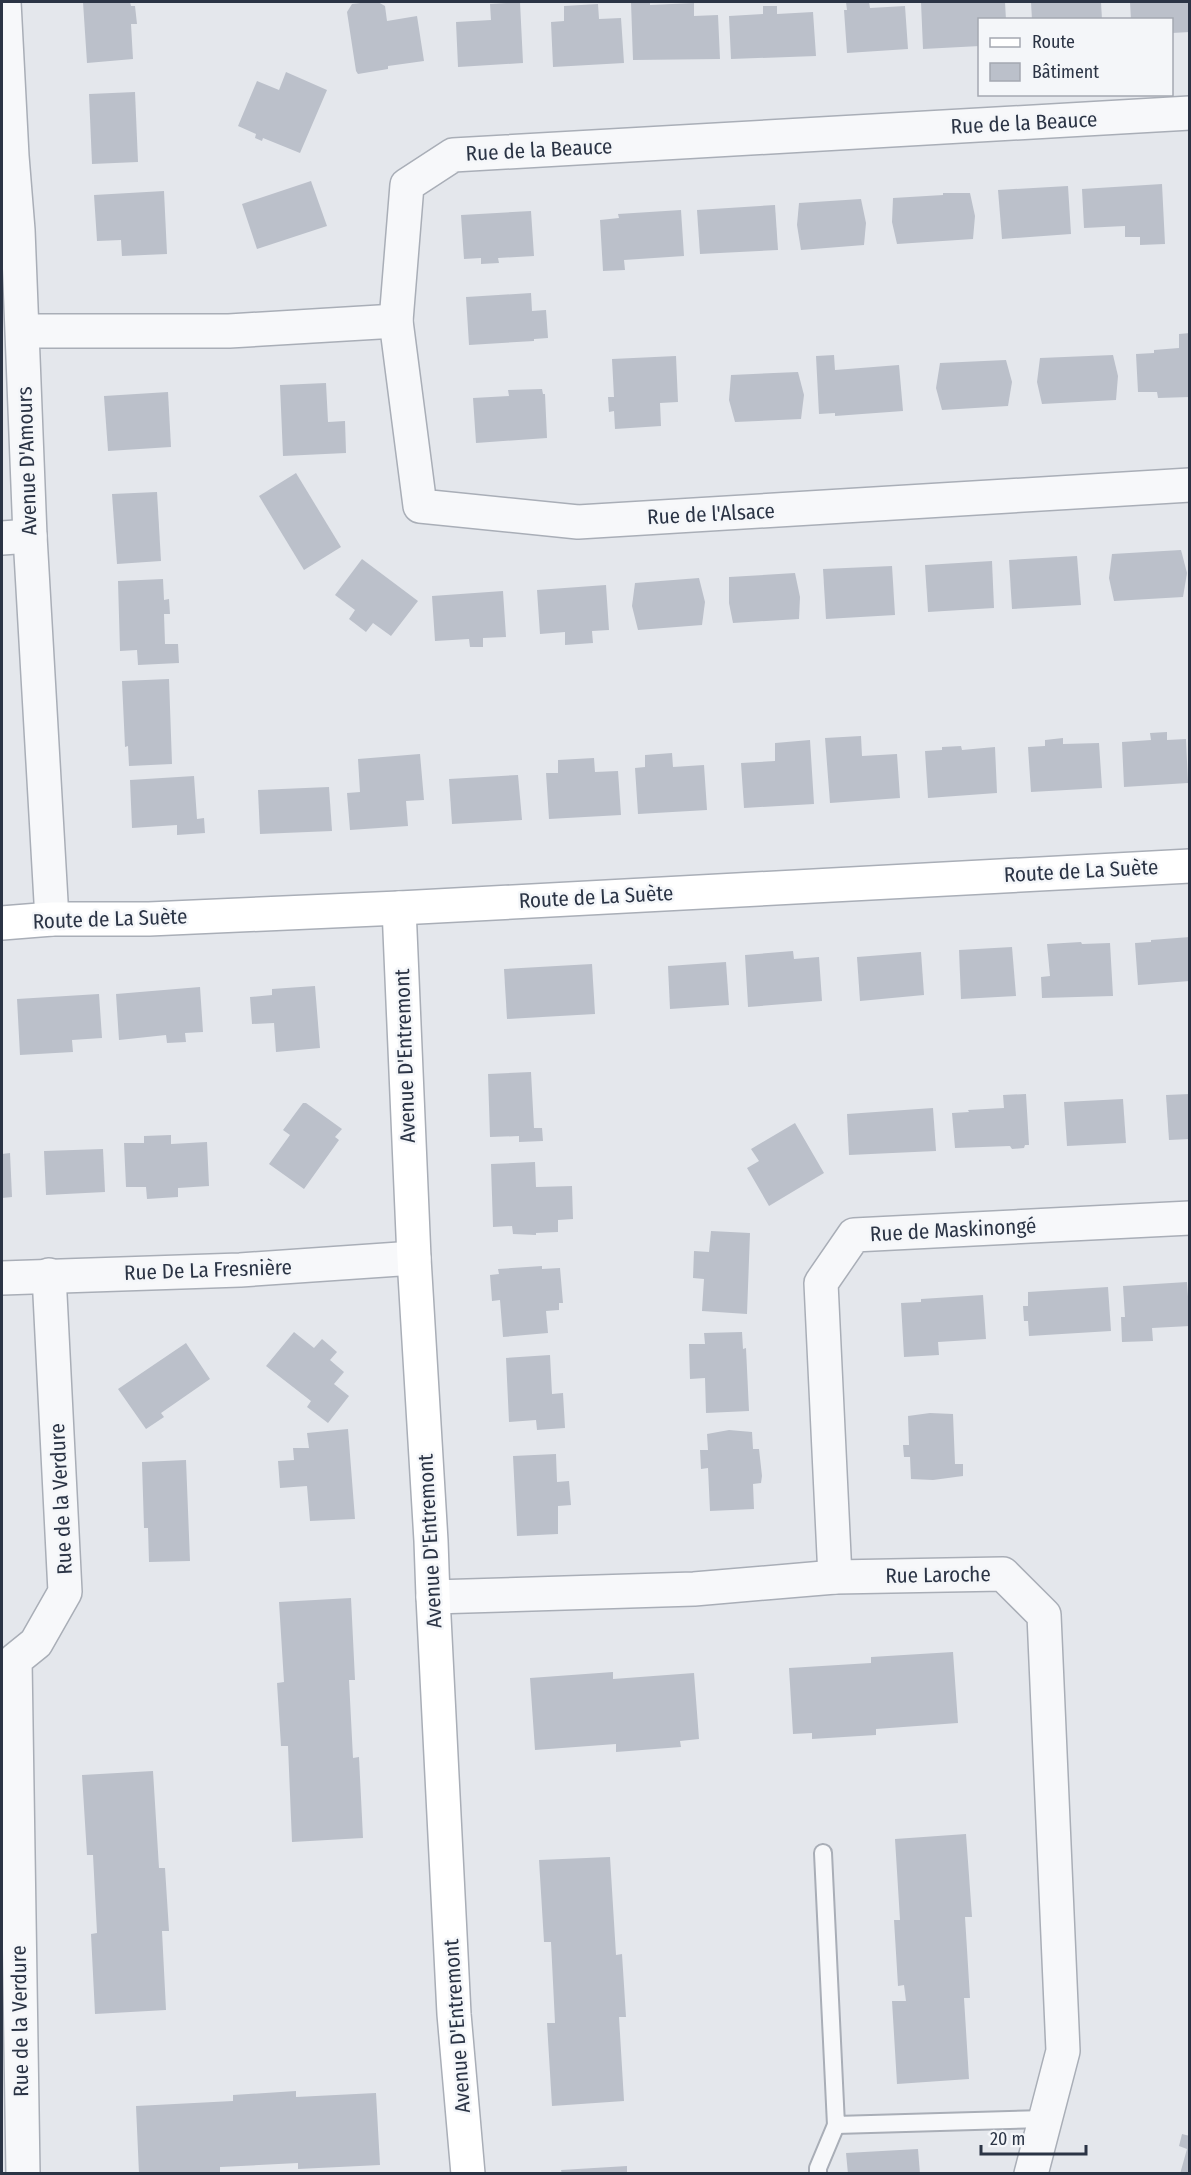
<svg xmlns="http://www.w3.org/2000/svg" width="1191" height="2175" font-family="'Fira Sans Condensed',sans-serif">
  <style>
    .building { fill: #bbc0ca }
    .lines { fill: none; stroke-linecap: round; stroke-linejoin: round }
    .lane-casing { stroke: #a9aeb7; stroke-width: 20 }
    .street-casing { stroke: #a9aeb7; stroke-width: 36 }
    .secondary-casing { stroke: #a9aeb7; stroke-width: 36 }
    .lane { stroke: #f7f8fa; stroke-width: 16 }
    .street { stroke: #f7f8fa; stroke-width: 33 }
    .secondary { stroke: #fff; stroke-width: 33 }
    .labels { text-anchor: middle; stroke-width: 5; stroke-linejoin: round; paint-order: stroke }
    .street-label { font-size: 21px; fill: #2b3445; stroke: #f4f6f9 }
  </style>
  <rect width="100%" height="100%" fill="#e4e7ec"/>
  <!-- building -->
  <g class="building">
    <polygon points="83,2 130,2 131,6 135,6 137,24 131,24 133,59 87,63"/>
    <polygon points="369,2 378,2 385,6 387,21 417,16 424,61 388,66 388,69 358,74 356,71 347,12 352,4"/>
    <polygon points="520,2 523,63 458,67 456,22 491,20 490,4"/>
    <polygon points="631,2 650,2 650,5 694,3 694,16 718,15 720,59 633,60"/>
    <polygon points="846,2 869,2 870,8 905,6 908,49 847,53 844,10 847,10"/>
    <polygon points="921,2 1005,2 1006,20 980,20 980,46 923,49"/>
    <polygon points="1031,2 1101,2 1102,20 1032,20"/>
    <polygon points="1130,2 1190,2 1190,32 1172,33 1172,20 1131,20"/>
    <polygon points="598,4 599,19 621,18 624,63 553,67 551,22 564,21 564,6"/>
    <polygon points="763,6 777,6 777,14 813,12 816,56 731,59 729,16 763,14"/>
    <polygon points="286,72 327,90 300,153 263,138 262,141 255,138 256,134 238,126 257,81 279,90"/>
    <polygon points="135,92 138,162 92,164 89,94"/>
    <polygon points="311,181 327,226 257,249 242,204"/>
    <polygon points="1162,184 1165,244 1140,245 1140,237 1125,237 1125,226 1084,228 1082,189"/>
    <polygon points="1068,186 1071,234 1002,239 998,190"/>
    <polygon points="164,191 167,254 122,256 121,240 97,241 94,195"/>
    <polygon points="943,193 970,193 975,216 973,239 897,244 892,222 893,198 943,195"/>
    <polygon points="861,199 866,223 864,245 801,250 797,225 799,203"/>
    <polygon points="775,205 778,250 700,254 697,210"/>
    <polygon points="681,210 684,256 624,260 625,270 603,271 600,220 619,218 618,214"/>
    <polygon points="531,211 534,256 498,258 499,263 481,264 481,258 464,259 461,215"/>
    <polygon points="531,293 532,311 546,310 548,338 534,339 534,341 469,345 466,297"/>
    <polygon points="1190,333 1190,397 1158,398 1157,392 1138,392 1136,354 1154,353 1154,350 1179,348 1179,334"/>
    <polygon points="834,355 835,370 899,365 903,411 835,416 835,413 819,414 816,356"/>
    <polygon points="1113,355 1118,376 1116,400 1042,404 1037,382 1040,358"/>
    <polygon points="676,356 678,402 660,403 661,426 615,429 614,411 609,412 608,397 614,397 612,359"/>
    <polygon points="1006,360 1012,382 1008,406 942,410 936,388 940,363"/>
    <polygon points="798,372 804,395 801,419 735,422 729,400 731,375"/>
    <polygon points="326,383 328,422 345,421 346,453 283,456 280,385"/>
    <polygon points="542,389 543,394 545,394 547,438 476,443 473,398 509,396 508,390"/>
    <polygon points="168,392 171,447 108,451 104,396"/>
    <polygon points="296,473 341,547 304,570 259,496"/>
    <polygon points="157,492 161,561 117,564 112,494"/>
    <polygon points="1181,550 1187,573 1183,597 1114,601 1109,578 1112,554"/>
    <polygon points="1077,556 1081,605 1012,609 1009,560"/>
    <polygon points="362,559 418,601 391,636 373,623 366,632 349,619 355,610 335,595"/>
    <polygon points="992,561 994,608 928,612 925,565"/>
    <polygon points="892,566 895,615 826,619 823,569"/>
    <polygon points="795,573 800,597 799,619 733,623 729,603 729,577"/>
    <polygon points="699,578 705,602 702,625 638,630 632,606 635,583"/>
    <polygon points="163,579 164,600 169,599 170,614 164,614 165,644 178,644 179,663 138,665 137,650 120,651 118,581"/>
    <polygon points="606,585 609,630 592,631 593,643 565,645 565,632 540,634 537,590"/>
    <polygon points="503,591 506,637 483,638 483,647 470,647 469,639 435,641 432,596"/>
    <polygon points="169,679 172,764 129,766 128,746 125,747 122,681"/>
    <polygon points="1167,732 1167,740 1186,739 1188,783 1124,787 1122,742 1151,740 1150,733"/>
    <polygon points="861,736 862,756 897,754 900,798 830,803 825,738"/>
    <polygon points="1063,738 1063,744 1099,743 1102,788 1031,792 1028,747 1045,746 1045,740"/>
    <polygon points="810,740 814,804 744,808 741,763 775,761 775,743"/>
    <polygon points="961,746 962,750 995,747 997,793 928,798 925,751 942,750 942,747"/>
    <polygon points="672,753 673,767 704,765 707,810 638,814 635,768 645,767 645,755"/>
    <polygon points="420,754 424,800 406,801 408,826 350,830 347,793 360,792 358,759"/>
    <polygon points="594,758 595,772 618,771 621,815 549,819 546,773 558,773 558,760"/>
    <polygon points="518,775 522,820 452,824 449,779"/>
    <polygon points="194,776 197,819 204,818 205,833 177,835 177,825 132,828 130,780"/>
    <polygon points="329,787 332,831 260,834 258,790"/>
    <polygon points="1190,937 1190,981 1138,985 1135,943 1151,942 1151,940"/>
    <polygon points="1081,942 1082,944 1110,943 1113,996 1042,998 1041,977 1050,976 1047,944"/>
    <polygon points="1012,947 1016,996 961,999 959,950"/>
    <polygon points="793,951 794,959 819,957 822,1001 748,1007 745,955"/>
    <polygon points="921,952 924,995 860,1001 857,957"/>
    <polygon points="726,962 729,1005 670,1009 668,966"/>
    <polygon points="592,964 595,1014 507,1019 504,969"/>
    <polygon points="315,986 320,1048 276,1052 274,1023 252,1024 250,997 272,995 272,989"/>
    <polygon points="200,987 203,1032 185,1033 186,1042 167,1043 166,1035 119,1040 116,994"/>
    <polygon points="99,994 102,1038 72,1040 73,1052 20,1055 17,999"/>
    <polygon points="531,1072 534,1128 542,1128 543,1141 519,1142 519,1136 490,1137 488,1074"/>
    <polygon points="1026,1094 1029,1145 1025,1145 1024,1148 1012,1149 1010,1146 955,1148 952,1113 969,1112 968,1110 1004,1108 1003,1095"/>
    <polygon points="1190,1094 1190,1139 1169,1140 1166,1095"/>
    <polygon points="1123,1099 1126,1143 1067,1146 1064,1102"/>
    <polygon points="303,1103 306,1103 342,1129 335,1137 339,1140 304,1189 269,1164 290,1135 283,1130"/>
    <polygon points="933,1108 936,1151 849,1155 847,1114"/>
    <polygon points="795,1123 824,1173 769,1206 747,1168 759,1161 751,1149"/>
    <polygon points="171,1135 171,1144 207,1142 209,1186 178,1188 178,1197 147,1199 146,1187 126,1187 124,1143 144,1143 144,1136"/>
    <polygon points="103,1149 105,1192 46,1195 44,1151"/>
    <polygon points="10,1153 12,1197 2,1198 2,1154"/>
    <polygon points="535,1162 536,1187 572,1186 573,1219 558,1220 558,1232 536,1233 536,1235 513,1234 512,1226 493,1227 491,1164"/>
    <polygon points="711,1231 750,1233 747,1314 702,1311 704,1279 693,1278 694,1251 709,1252"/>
    <polygon points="542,1266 542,1269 560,1268 563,1303 559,1303 559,1310 546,1311 548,1333 503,1337 500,1300 492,1301 490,1275 499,1274 498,1269"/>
    <polygon points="1187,1282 1190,1326 1152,1328 1153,1341 1122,1342 1121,1317 1125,1317 1123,1286"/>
    <polygon points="1108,1287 1111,1331 1029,1336 1028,1321 1024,1321 1023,1306 1028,1306 1028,1292"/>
    <polygon points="983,1295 986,1339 938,1342 939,1355 904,1357 901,1303 921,1302 921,1299"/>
    <polygon points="294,1332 314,1348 322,1339 337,1352 330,1360 344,1372 334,1384 349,1396 328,1423 307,1407 311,1401 266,1366"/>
    <polygon points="742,1332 743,1349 746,1348 749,1411 706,1413 705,1378 690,1379 689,1344 705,1344 704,1333"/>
    <polygon points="186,1343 210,1379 161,1413 164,1417 146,1429 118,1389"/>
    <polygon points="550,1355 552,1394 563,1393 565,1428 537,1430 536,1420 509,1422 506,1358"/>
    <polygon points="930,1413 953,1414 955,1464 963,1464 963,1476 933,1480 911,1479 910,1457 904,1457 903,1445 909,1445 908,1416"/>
    <polygon points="348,1429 355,1519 310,1521 307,1486 280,1488 278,1461 294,1460 293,1448 309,1448 307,1433"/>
    <polygon points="729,1430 752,1432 753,1449 759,1449 762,1476 761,1483 753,1484 754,1509 710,1511 708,1468 701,1469 700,1450 708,1450 707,1434"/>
    <polygon points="556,1454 557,1482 569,1481 571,1505 558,1506 558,1534 517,1536 513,1456"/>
    <polygon points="186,1460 190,1561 149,1562 148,1528 144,1528 142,1462"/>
    <polygon points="351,1598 355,1680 349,1680 353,1758 359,1757 363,1838 292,1842 288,1746 281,1746 277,1683 284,1682 279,1602"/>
    <polygon points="953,1652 958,1723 876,1729 876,1735 812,1739 812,1733 793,1734 789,1668 871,1663 871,1657"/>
    <polygon points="613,1672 613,1679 694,1673 699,1739 680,1741 681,1747 616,1752 616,1744 535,1750 530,1678"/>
    <polygon points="153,1771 159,1868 165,1868 169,1931 162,1931 166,2010 95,2014 91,1934 97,1933 93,1855 87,1855 82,1775"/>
    <polygon points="966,1834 972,1917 965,1917 970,1998 964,1998 969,2079 897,2084 892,2001 906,2001 904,1985 898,1986 894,1920 900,1920 895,1839"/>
    <polygon points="610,1857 616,1955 622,1954 626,2017 619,2017 624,2101 552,2106 547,2023 555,2023 551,1942 544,1942 539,1860"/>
    <polygon points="296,2091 296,2097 376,2093 380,2165 298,2169 298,2163 220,2167 220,2174 139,2174 136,2106 233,2101 233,2095"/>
    <polygon points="1182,2134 1190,2136 1190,2174 1180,2174 1187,2149 1179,2146"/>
    <polygon points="918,2149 920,2174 848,2174 846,2153"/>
    <polygon points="627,2166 627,2174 562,2174 561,2170"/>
  </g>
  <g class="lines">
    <defs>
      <g id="lane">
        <polyline points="823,1853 836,2125 1045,2119"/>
        <polyline points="818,2174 818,2168 836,2125"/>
      </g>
      <g id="street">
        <polyline points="4,2 12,156 18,230 30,536 52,919"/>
        <polyline points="1190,113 453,155 407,185 396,321 420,506 578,522 1190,485"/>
        <polyline points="23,331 229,331 396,321"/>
        <polyline points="2,538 30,536"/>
        <polyline points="2,1278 240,1270 414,1258"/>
        <polyline points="835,1577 821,1283 854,1235 1190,1218"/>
        <polyline points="433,1597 694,1589 835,1577 1003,1574 1044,1615 1063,2051 1031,2174"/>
        <polyline points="23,2174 15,1660 36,1643 65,1592 49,1275"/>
      </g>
      <g id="secondary">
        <polyline points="399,908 414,1258 431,1541 433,1597 454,2014 468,2174"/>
        <polyline points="2,923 52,919 149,919 399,908 1190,866"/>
      </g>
    </defs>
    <!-- lane casing -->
    <use href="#lane" class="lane-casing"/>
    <!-- street casing -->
    <use href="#street" class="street-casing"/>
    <!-- secondary casing -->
    <use href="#secondary" class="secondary-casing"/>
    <!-- lane -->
    <use href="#lane" class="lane"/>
    <!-- street -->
    <use href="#street" class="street"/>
    <!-- secondary -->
    <use href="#secondary" class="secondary"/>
  </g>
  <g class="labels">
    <!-- street labels -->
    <g class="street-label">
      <text transform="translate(1024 123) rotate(-3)" y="7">Rue de la Beauce</text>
      <text transform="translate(539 150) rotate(-3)" y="7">Rue de la Beauce</text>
      <text transform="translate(27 461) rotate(-92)" y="7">Avenue D'Amours</text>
      <text transform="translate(711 514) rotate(-3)" y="7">Rue de l'Alsace</text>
      <text transform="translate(1081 871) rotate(-3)" y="7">Route de La Suète</text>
      <text transform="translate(596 897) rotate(-3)" y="7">Route de La Suète</text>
      <text transform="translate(110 919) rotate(-2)" y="7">Route de La Suète</text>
      <text transform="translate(405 1056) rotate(-92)" y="7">Avenue D'Entremont</text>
      <text transform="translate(953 1230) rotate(-3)" y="7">Rue de Maskinongé</text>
      <text transform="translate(208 1270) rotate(-2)" y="7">Rue De La Fresnière</text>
      <text transform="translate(61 1499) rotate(-93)" y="7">Rue de la Verdure</text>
      <text transform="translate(430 1541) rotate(-93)" y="7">Avenue D'Entremont</text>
      <text transform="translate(938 1575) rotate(-1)" y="7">Rue Laroche</text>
      <text transform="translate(20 2021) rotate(-91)" y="7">Rue de la Verdure</text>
      <text transform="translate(457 2026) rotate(-94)" y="7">Avenue D'Entremont</text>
    </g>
  </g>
  <!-- border -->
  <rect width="1191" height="2175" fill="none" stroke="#2b3445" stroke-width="6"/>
  <!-- legend -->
  <rect x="978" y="18" width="195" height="78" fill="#f4f6f9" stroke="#a4a8b1" stroke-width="1.5"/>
  <rect x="990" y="38" width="30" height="9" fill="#ffffff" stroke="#a4a8b1" stroke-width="1.5"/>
  <text x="1032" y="48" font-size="18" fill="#2b3445">Route</text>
  <rect x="990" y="63" width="30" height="18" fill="#bbc0ca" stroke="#a4a8b1" stroke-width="1.5"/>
  <text x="1032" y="78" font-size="18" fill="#2b3445">Bâtiment</text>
  <!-- scale -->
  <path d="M981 2145v9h105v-9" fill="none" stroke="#2b3445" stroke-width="3"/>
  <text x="990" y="2145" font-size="18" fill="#2b3445" stroke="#f4f6f9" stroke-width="4.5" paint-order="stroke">20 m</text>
</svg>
